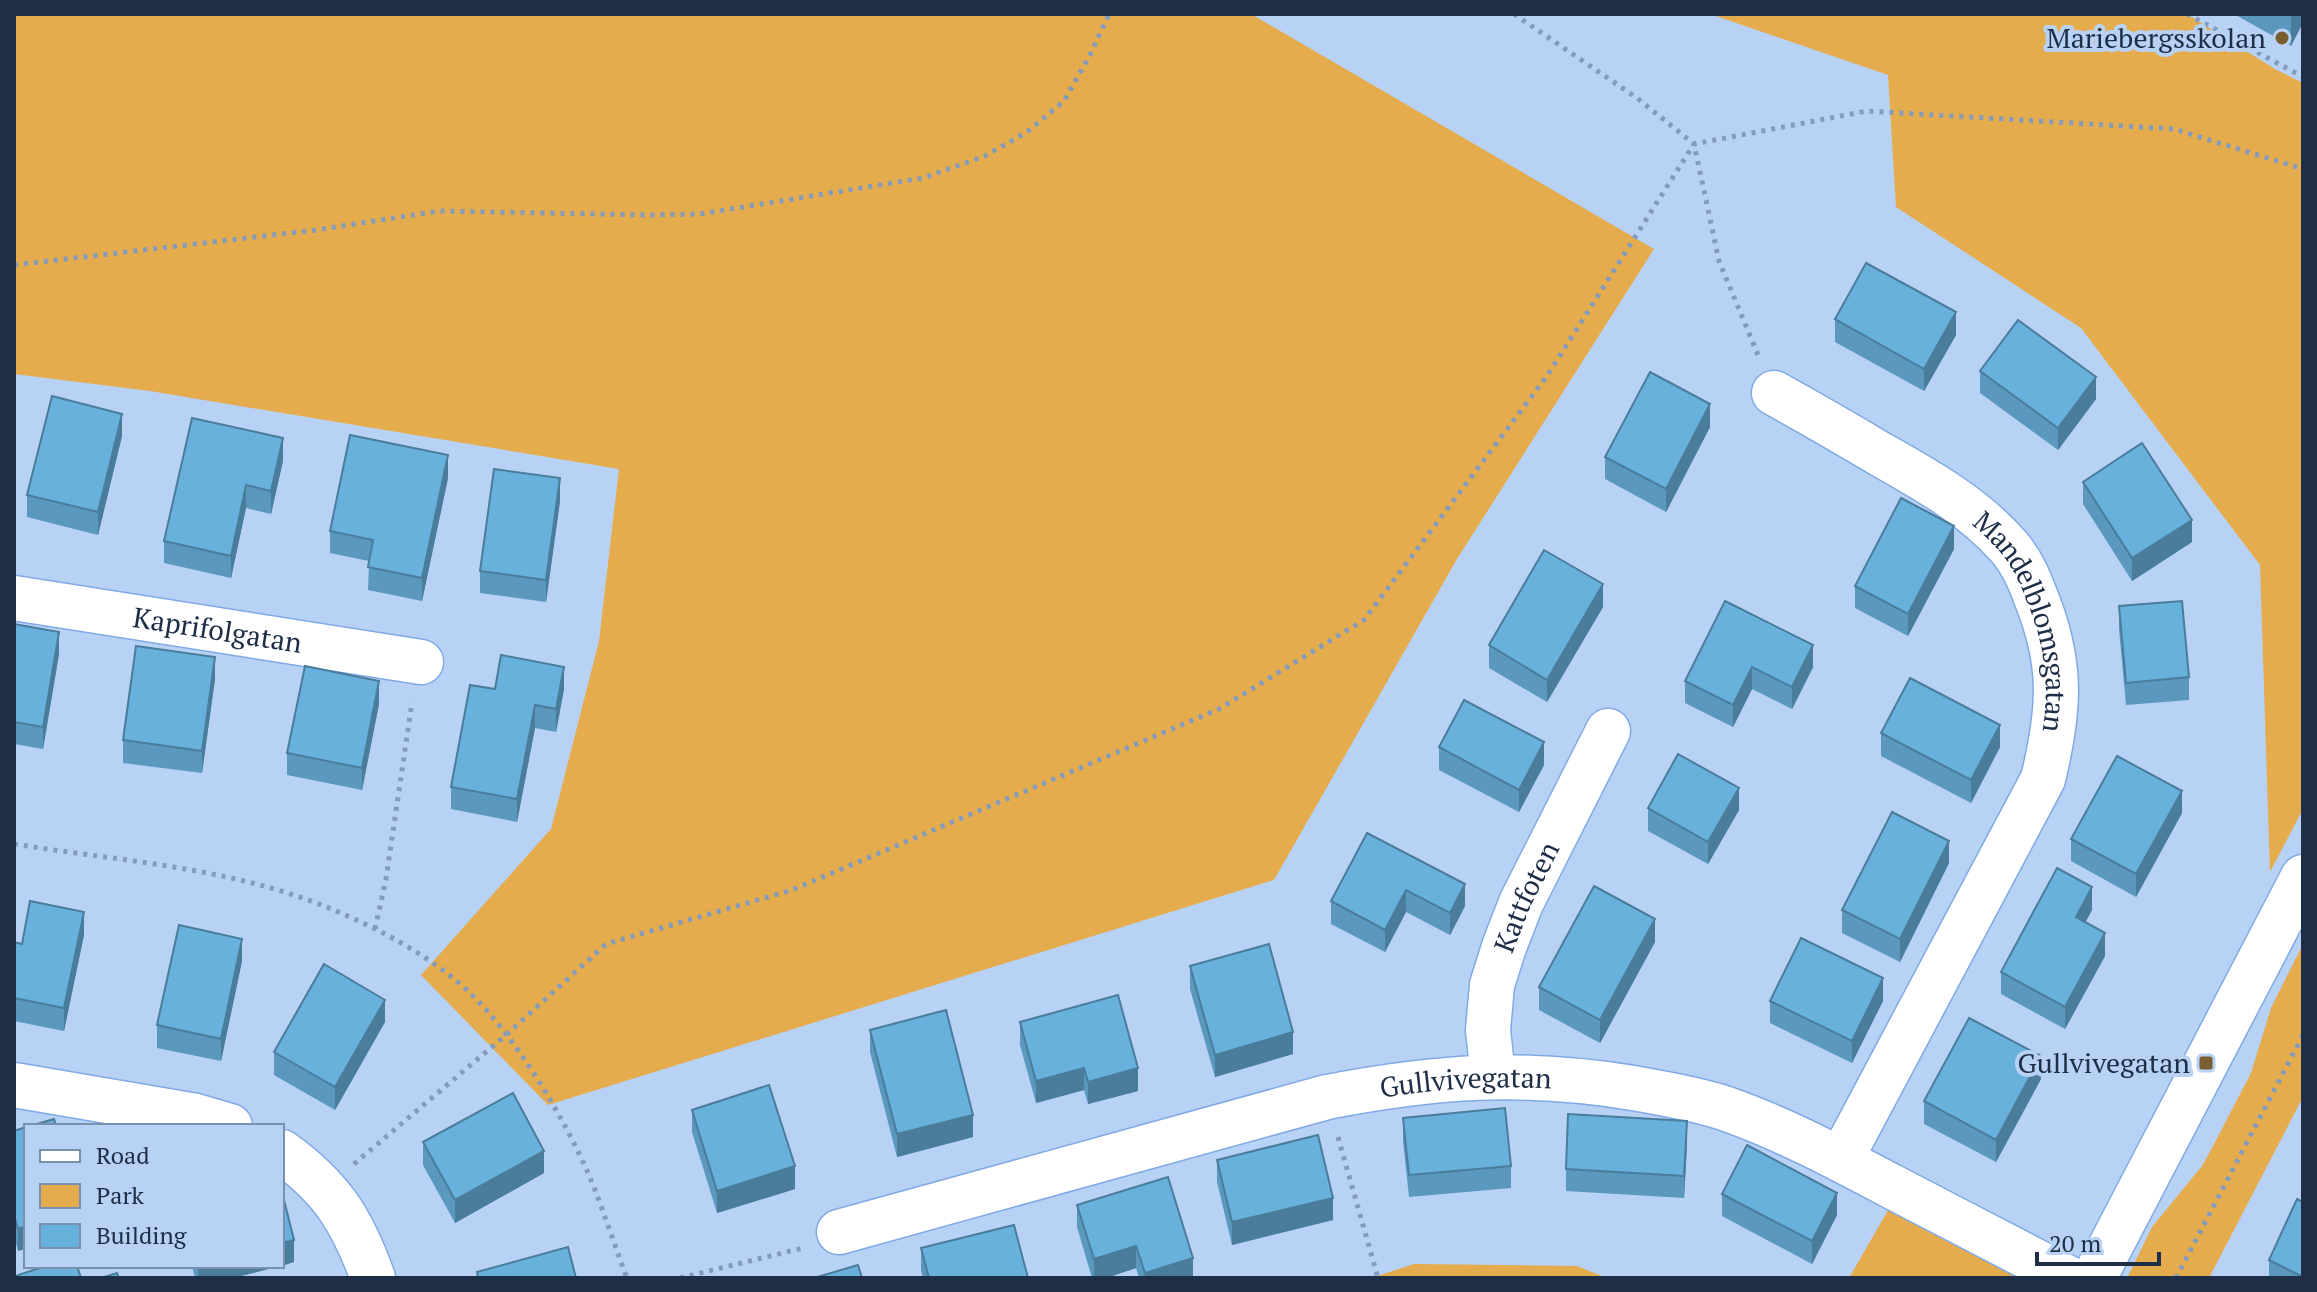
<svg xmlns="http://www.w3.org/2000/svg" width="2317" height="1292" font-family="'PT Serif',serif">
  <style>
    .green { fill: #e5ac4e }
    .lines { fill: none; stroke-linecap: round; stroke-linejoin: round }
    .minor-casing { stroke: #80aae4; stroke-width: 47 }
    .tertiary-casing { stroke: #80aae4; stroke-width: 47 }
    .path { stroke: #849bbb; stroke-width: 5; stroke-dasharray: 4 6; stroke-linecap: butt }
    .minor { stroke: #fff; stroke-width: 44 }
    .tertiary { stroke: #fff; stroke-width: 44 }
    .wall { fill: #5a98be }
    .shaded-wall { fill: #4a7c9b }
    .building { fill: #69b1dd; stroke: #4a7c9b; stroke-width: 2 }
    .poi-dot { fill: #7a5d30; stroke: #b8d2f6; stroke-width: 3 }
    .labels { text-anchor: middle; stroke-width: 8; stroke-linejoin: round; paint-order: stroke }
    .poi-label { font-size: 28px; fill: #1e2e46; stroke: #b8d2f6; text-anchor: end }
    .street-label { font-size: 28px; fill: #1e2e46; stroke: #b8d2f6 }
  </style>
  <rect width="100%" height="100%" fill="#b8d2f6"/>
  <!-- green -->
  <g class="green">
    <polygon points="14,14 1251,14 1654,249 1457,559 1274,880 548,1105 421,975 551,829 599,641 619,469 150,391 14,374"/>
    <polygon points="1710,14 2187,14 2275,69 2303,83 2303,809 2270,872 2260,565 2081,328 1896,207 1888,75"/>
    <polygon points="2303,944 2303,1097 2209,1278 2127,1278 2152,1227 2202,1166 2213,1146 2251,1073 2271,1008"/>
    <polygon points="1902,1186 2079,1278 1849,1278"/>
    <polygon points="1414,1264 1577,1266 1607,1278 1371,1278"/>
  </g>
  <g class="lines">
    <defs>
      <g id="minor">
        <path id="s1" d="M1774 393C1810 413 1845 433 1880 454 1926 480 1973 506 2009 547 2020 560 2029 578 2035 595 2063 663 2060 709 2043 779L1841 1159"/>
        <path id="s2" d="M14 598 421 662"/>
        <path id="s3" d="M1493 1076 1488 1030 1492 985 1504 947 1521 903 1608 731"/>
        <polyline points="14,1085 196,1116 230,1126"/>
        <path d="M282 1152C332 1188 352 1220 373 1278"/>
        <path id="s4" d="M839 1232 1327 1097C1436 1076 1522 1070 1633 1088 1662 1093 1692 1098 1721 1107 1780 1127 1836 1157 1891 1186 1950 1217 2009 1247 2068 1278"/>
      </g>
      <polyline id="tertiary" points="2094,1278 2303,877"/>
    </defs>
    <!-- minor casing -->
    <use href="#minor" class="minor-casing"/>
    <!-- tertiary casing -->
    <use href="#tertiary" class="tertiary-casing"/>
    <!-- path -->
    <g class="path">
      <polyline points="2187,14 2303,77"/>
      <polyline points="14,265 316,230 439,211 649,215 700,214 923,178 985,156 1027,132 1064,101 1089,57 1109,14"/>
      <polyline points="1758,355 1719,261 1694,144 1867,111 2174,129 2303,169"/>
      <path d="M14 844C95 857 181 864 260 885 329 903 418 943 470 993 516 1037 563 1116 589 1175 603 1209 614 1244 627 1278"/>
      <polyline points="375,929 386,879 412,702"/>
      <polyline points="1338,1137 1378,1278"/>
      <polyline points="354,1164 506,1035 606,944 792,890 1219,709 1364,620 1547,376 1694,144 1637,98 1514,14"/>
      <polyline points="680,1278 803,1248"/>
      <polyline points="2176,1278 2303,1035"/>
    </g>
    <!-- minor -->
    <use href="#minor" class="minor"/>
    <!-- tertiary -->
    <use href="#tertiary" class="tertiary"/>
  </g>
  <!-- wall -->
  <g class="wall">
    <polygon points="2234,14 2303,14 2291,46"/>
    <polygon points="1835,319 1956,335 1924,391 1835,342"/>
    <polygon points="1980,371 2096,399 2058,450 1980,393"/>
    <polygon points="1710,427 1666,512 1605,479 1605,457"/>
    <polygon points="122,436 98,535 27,517 27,495"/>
    <polygon points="283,461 271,514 246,508 231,578 164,563 164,541"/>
    <polygon points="448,478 422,601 368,590 369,561 330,553 330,531"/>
    <polygon points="2083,482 2192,542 2132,581 2083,504"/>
    <polygon points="560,501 546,602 480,593 480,571"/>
    <polygon points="1954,549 1908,636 1855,608 1855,586"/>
    <polygon points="1725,601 1813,667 1792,709 1752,689 1733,727 1685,703 1685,681"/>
    <polygon points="2119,606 2189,677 2189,700 2126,705 2119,629"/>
    <polygon points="1603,607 1547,702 1489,668 1489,645"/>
    <polygon points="14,624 59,654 43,749 14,744"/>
    <polygon points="215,679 202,773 123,763 123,740"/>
    <polygon points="495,689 564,689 556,732 535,728 517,822 451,809 451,787"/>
    <polygon points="379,704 362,790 287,775 287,753"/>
    <polygon points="1881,733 2000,747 1971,803 1881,756"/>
    <polygon points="1439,747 1544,765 1519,812 1439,770"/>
    <polygon points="1648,808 1739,810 1708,864 1648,831"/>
    <polygon points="2182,813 2136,897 2071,861 2071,839"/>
    <polygon points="1367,833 1465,906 1450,935 1406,912 1385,952 1331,924 1331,901"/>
    <polygon points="1949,863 1900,962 1842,933 1842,910"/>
    <polygon points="2092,910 2085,922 2105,956 2065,1029 2001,994 2001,972"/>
    <polygon points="84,935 64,1031 14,1021 14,942 22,944"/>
    <polygon points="1655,942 1600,1043 1539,1010 1539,987"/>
    <polygon points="242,961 221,1061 157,1048 157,1025"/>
    <polygon points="1190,966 1293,1054 1215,1077 1190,989"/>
    <polygon points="1770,1001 1883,1001 1852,1063 1770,1023"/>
    <polygon points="385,1022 335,1110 274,1075 274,1052"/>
    <polygon points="1020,1022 1138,1091 1088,1104 1084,1090 1036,1103 1020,1045"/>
    <polygon points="870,1030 973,1137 897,1157 870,1052"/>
    <polygon points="2041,1079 1996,1162 1924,1124 1924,1101"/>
    <polygon points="692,1110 795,1189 717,1213 692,1132"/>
    <polygon points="1403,1118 1511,1166 1511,1188 1409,1197 1403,1141"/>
    <polygon points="26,1127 18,1251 14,1237 14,1131"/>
    <polygon points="423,1142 544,1173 455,1223 423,1165"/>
    <polygon points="1687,1144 1684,1198 1566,1191 1566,1169"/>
    <polygon points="1217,1160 1333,1220 1232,1245 1217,1182"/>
    <polygon points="1722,1194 1837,1215 1812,1264 1722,1216"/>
    <polygon points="2303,1202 2303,1278 2269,1278 2269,1260"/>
    <polygon points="1077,1205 1193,1278 1139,1278 1136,1268 1106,1278 1092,1278 1077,1227"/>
    <polygon points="921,1248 1028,1278 923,1278 921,1270"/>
    <polygon points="192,1266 280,1266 233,1278 195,1278"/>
  </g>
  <!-- shaded-wall -->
  <g class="shaded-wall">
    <polygon points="2291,14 2303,14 2303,23 2291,46"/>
    <polygon points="1956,312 1956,335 1924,391 1924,369"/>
    <polygon points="2096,377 2096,399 2058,450 2058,428"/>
    <polygon points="1710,404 1710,427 1666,512 1666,489"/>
    <polygon points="122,414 122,436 98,535 98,512"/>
    <polygon points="283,438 283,461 271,514 271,491"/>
    <polygon points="448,455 448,478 422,601 422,578"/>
    <polygon points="560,478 560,501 546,602 546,580"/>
    <polygon points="246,485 246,508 231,578 231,556"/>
    <polygon points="2192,520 2192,542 2132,581 2132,558"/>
    <polygon points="1954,526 1954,549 1908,636 1908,614"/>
    <polygon points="1603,584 1603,607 1547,702 1547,680"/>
    <polygon points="59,632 59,654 43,749 43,727"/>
    <polygon points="1813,645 1813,667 1792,709 1792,687"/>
    <polygon points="215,657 215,679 202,773 202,751"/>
    <polygon points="564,667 564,689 556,732 556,709"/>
    <polygon points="1752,667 1752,689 1733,727 1733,705"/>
    <polygon points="379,681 379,704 362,790 362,768"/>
    <polygon points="535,705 535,728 517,822 517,799"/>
    <polygon points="2000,725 2000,747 1971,803 1971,780"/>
    <polygon points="1544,742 1544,765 1519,812 1519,790"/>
    <polygon points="1739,788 1739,810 1708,864 1708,842"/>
    <polygon points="2182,791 2182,813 2136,897 2136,874"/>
    <polygon points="1949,841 1949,863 1900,962 1900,939"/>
    <polygon points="1465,884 1465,906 1450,935 1450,913"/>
    <polygon points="2092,887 2092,910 2076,940 2076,917"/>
    <polygon points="1406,890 1406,912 1385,952 1385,930"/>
    <polygon points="84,912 84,935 64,1031 64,1008"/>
    <polygon points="1655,919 1655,942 1600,1043 1600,1020"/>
    <polygon points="2105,933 2105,956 2065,1029 2065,1007"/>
    <polygon points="242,939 242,961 221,1061 221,1039"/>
    <polygon points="1883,978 1883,1001 1852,1063 1852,1041"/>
    <polygon points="385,1000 385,1022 335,1110 335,1087"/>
    <polygon points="1293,1032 1293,1054 1215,1077 1215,1055"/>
    <polygon points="2041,1056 2041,1079 1996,1162 1996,1140"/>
    <polygon points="1084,1068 1084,1090 1036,1103 1036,1081"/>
    <polygon points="1138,1068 1138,1091 1088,1104 1088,1082"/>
    <polygon points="973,1115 973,1137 897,1157 897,1134"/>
    <polygon points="1687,1121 1687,1144 1684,1198 1684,1176"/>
    <polygon points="544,1151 544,1173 455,1223 455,1200"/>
    <polygon points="795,1166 795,1189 717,1213 717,1191"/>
    <polygon points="1837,1193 1837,1215 1812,1264 1812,1241"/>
    <polygon points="1333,1198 1333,1220 1232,1245 1232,1222"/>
    <polygon points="26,1226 26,1249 18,1251 18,1229"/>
    <polygon points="294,1240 294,1262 282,1266 282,1243"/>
    <polygon points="1136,1246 1136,1268 1106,1278 1094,1278 1094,1259"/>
    <polygon points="1193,1258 1193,1278 1145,1278 1145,1273"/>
    <polygon points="198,1266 280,1266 233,1278 198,1278"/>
  </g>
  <!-- building -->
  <g class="building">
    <polygon points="1866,263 1956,312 1924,369 1835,319"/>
    <polygon points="2018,320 2096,377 2058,428 1980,371"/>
    <polygon points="1650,372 1710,404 1666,489 1605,457"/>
    <polygon points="52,396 122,414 98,512 27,495"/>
    <polygon points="192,418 283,438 271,491 246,485 231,556 164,541"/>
    <polygon points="350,435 448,455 422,578 368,567 373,540 330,531"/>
    <polygon points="2142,443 2192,520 2132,558 2083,482"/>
    <polygon points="494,469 560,478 546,580 480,571"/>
    <polygon points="1901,498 1954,526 1908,614 1855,586"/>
    <polygon points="1544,550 1603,584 1547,680 1489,645"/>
    <polygon points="1725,601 1813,645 1792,687 1752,667 1733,705 1685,681"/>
    <polygon points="2182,601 2189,677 2126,683 2119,606"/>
    <polygon points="14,624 59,632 43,727 14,722"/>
    <polygon points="136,646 215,657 202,751 123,740"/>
    <polygon points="501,655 564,667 556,709 535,705 517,799 451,787 470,685 495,689"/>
    <polygon points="305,666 379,681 362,768 287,753"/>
    <polygon points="1910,678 2000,725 1971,780 1881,733"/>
    <polygon points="1464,700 1544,742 1519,790 1439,747"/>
    <polygon points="1678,754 1739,788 1708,842 1648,808"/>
    <polygon points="2117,756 2182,791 2136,874 2071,839"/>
    <polygon points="1892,812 1949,841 1900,939 1842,910"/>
    <polygon points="1367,833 1465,884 1450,913 1406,890 1385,930 1331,901"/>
    <polygon points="2057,868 2092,887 2076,917 2105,933 2065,1007 2001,972"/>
    <polygon points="1594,886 1655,919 1600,1020 1539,987"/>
    <polygon points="30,901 84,912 64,1008 14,998 14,942 22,944"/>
    <polygon points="179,925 242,939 221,1039 157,1025"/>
    <polygon points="1801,938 1883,978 1852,1041 1770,1001"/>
    <polygon points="1269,944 1293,1032 1215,1055 1190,966"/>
    <polygon points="324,964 385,1000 335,1087 274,1052"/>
    <polygon points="1118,995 1138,1068 1088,1082 1084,1068 1036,1081 1020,1022"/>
    <polygon points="946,1010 973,1115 897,1134 870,1030"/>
    <polygon points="1969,1018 2041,1056 1996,1140 1924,1101"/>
    <polygon points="769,1085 795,1166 717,1191 692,1110"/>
    <polygon points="513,1093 544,1151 455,1200 423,1142"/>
    <polygon points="1505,1108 1511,1166 1409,1175 1403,1118"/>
    <polygon points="1568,1114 1687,1121 1684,1176 1566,1169"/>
    <polygon points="54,1119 56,1126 30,1126"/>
    <polygon points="26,1127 26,1226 18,1229 14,1215 14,1131"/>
    <polygon points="1318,1135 1333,1198 1232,1222 1217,1160"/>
    <polygon points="1747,1145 1837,1193 1812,1241 1722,1194"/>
    <polygon points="1168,1177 1193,1258 1145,1273 1136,1246 1094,1259 1077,1205"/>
    <polygon points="282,1192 294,1240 282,1243"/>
    <polygon points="2297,1199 2303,1202 2303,1277 2269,1260"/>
    <polygon points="1014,1225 1028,1278 929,1278 921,1248"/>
    <polygon points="568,1247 576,1278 478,1278 477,1272"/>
    <polygon points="858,1265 862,1278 814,1278"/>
    <polygon points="46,1266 77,1266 81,1278 16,1278 15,1276"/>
    <polygon points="117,1273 119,1278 101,1278"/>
  </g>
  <!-- markers -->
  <g class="poi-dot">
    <circle cx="2282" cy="38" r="8"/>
    <rect x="2198" y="1055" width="16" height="16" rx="4"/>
  </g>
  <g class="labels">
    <!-- poi labels -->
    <g class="poi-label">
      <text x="2266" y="48">Mariebergsskolan</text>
      <text x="2190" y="1073">Gullvivegatan</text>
    </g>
    <!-- street labels -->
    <g class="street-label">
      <text dy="10" stroke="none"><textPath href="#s1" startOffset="358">Mandelblomsgatan</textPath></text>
      <text dy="10" stroke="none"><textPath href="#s2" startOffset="206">Kaprifolgatan</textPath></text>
      <text dy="10" stroke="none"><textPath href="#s3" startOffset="186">Kattfoten</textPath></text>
      <text dy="10" stroke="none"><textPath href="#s4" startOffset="646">Gullvivegatan</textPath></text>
    </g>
  </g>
  <!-- border -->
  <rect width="2317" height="1292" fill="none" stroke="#1e2e46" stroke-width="32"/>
  <!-- legend -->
  <rect x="24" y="1124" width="260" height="144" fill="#b8d2f6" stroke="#7a90b0" stroke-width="2"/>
  <rect x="40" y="1150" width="40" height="12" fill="#ffffff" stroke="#7a90b0" stroke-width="2"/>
  <text x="96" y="1164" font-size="24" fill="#1e2e46">Road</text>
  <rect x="40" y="1184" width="40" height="24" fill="#e5ac4e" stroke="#7a90b0" stroke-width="2"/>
  <text x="96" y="1204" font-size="24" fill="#1e2e46">Park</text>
  <rect x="40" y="1224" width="40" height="24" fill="#69b1dd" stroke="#7a90b0" stroke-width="2"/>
  <text x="96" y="1244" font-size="24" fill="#1e2e46">Building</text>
  <!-- scale -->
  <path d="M2037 1252v12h122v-12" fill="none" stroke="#1e2e46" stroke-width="4"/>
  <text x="2049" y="1252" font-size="24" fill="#1e2e46" stroke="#b8d2f6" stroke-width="6" paint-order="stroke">20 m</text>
</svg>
